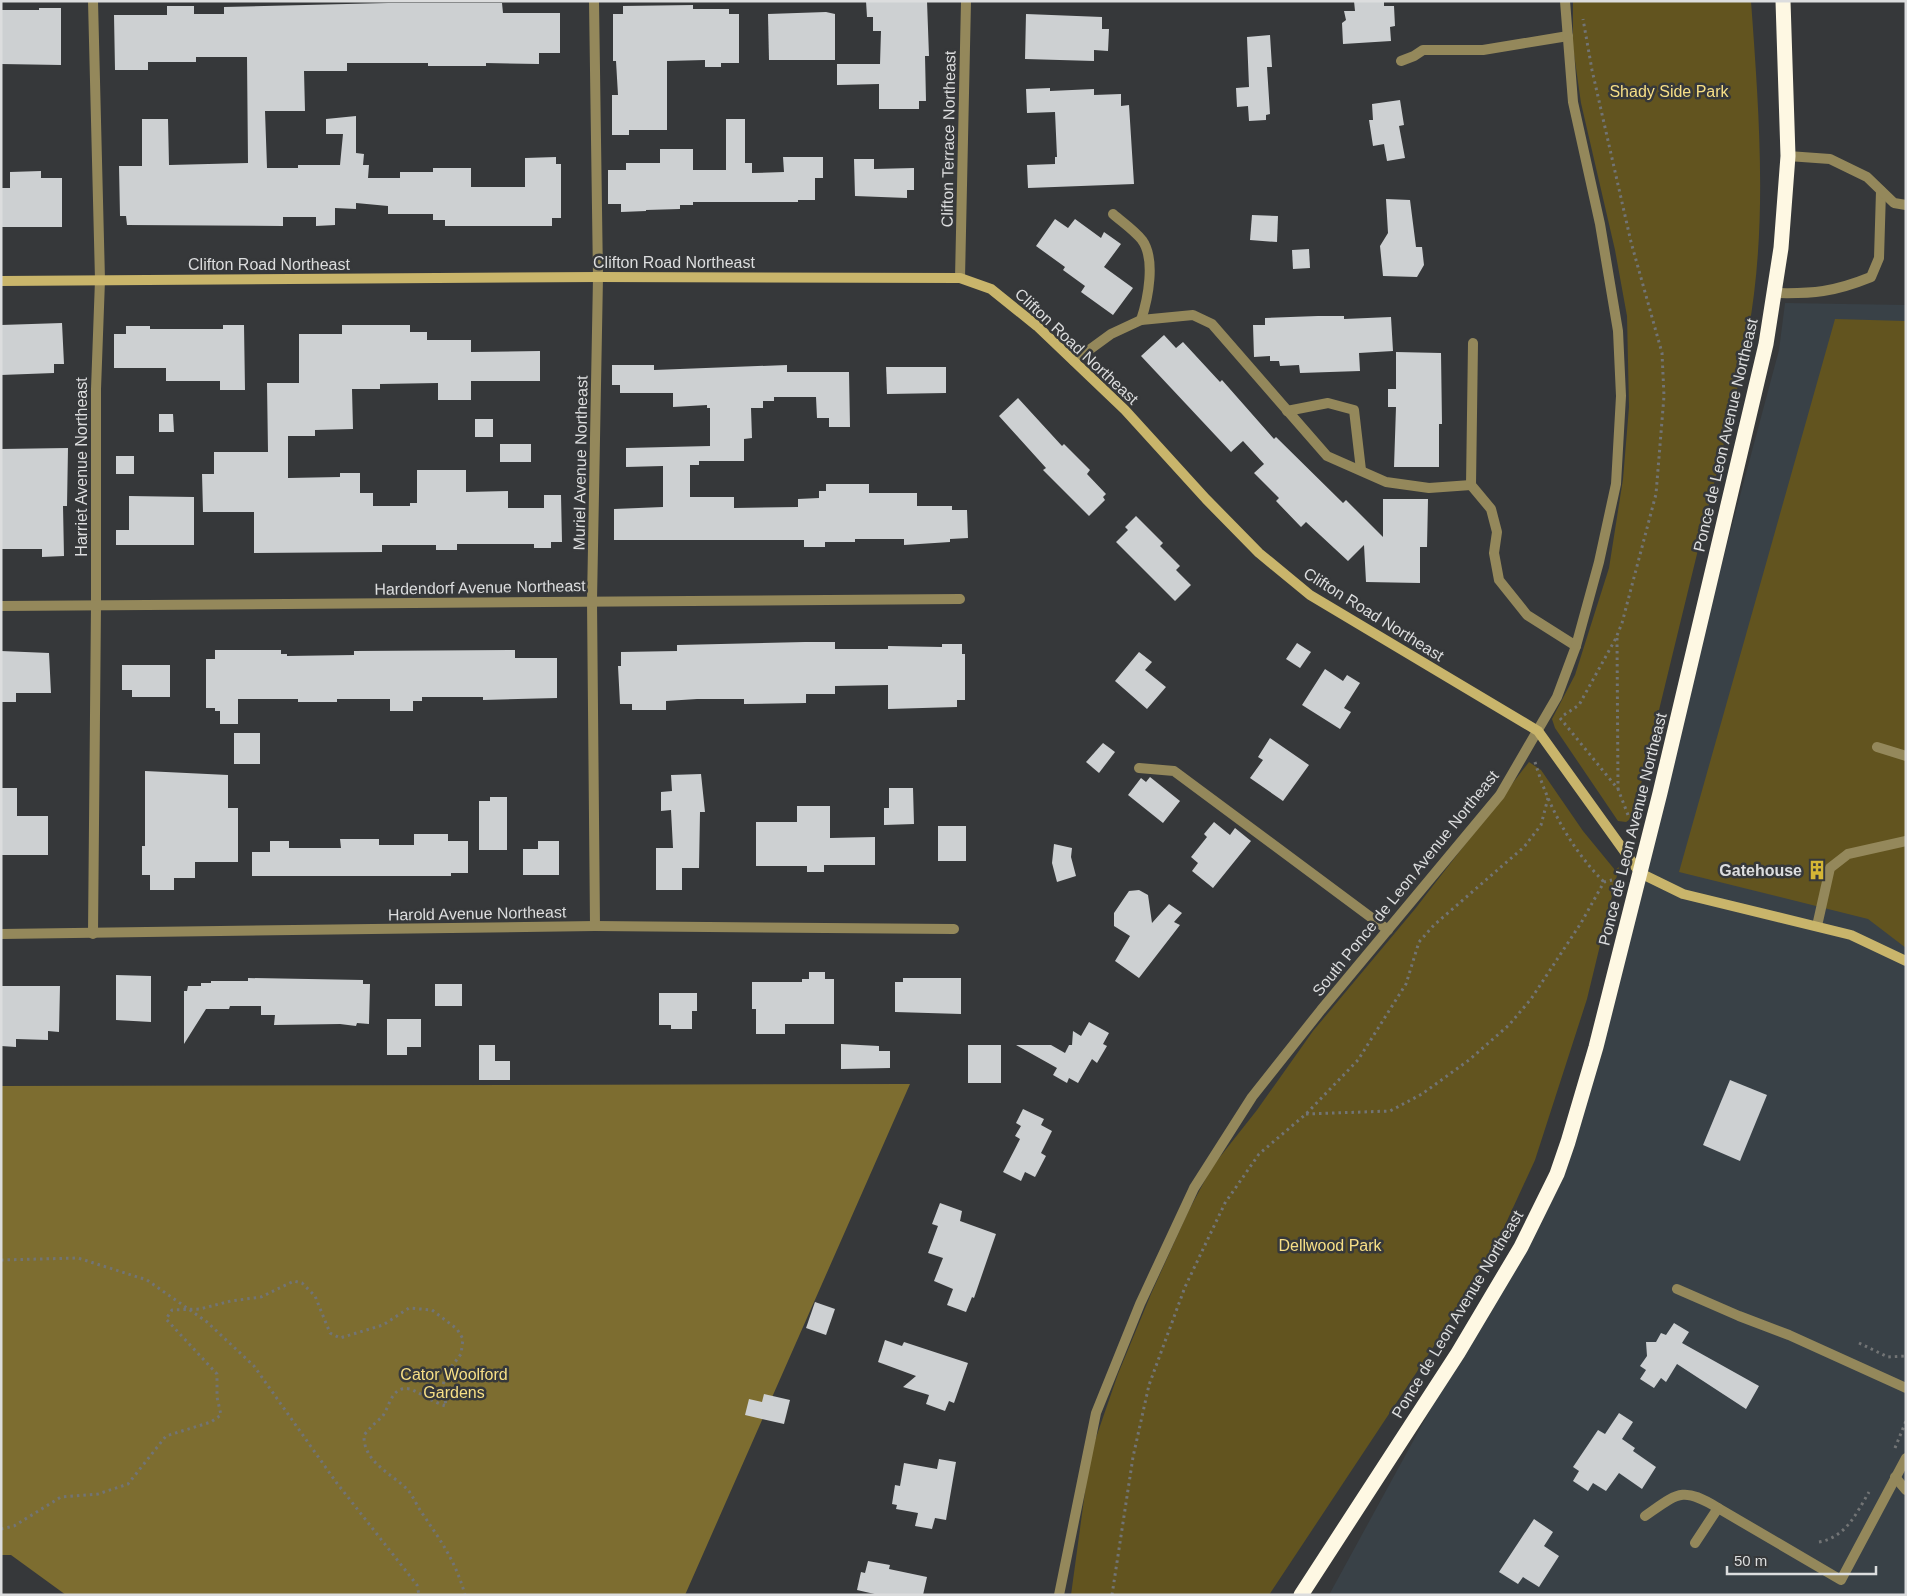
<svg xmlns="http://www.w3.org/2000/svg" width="1907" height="1596" font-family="Arial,sans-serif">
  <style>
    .built { fill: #394147 }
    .green { fill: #62541f }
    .forest { fill: #7d6d30 }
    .building { fill: #cdd0d2 }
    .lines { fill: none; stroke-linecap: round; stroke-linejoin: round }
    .path { stroke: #727475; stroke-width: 3; stroke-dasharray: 2.5 4; stroke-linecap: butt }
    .lane { stroke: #94885b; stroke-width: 10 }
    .street { stroke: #94885b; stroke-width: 10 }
    .secondary { stroke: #c9b56b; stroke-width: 10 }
    .highway { stroke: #fef8e3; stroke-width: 15 }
    .labels { text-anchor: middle; stroke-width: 5; stroke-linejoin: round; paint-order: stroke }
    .park-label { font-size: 16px; fill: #f7df86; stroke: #36383a }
    .street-label { font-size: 16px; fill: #dcddde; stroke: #36383a }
    .poi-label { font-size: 16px; font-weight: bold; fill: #dcddde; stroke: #36383a; text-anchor: end }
  </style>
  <rect width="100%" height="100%" fill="#36383a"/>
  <!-- built -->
  <polygon class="built" points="1785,303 1906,305 1906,1595 1329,1595 1499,1284 1563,1158 1779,350"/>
  <!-- green -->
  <g class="green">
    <path d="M1573 1H1751C1758 98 1766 197 1754 294 1751 319 1746 344 1742 369L1633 817 1626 822 1618 821 1555 728 1552 719 1575 675 1609 568 1623 479 1629 407 1627 316 1615 250 1581 103 1573 47Z"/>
    <polygon points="1835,319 1906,321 1906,948 1868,919 1679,872"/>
    <polygon points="1529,762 1541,770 1583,831 1615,870 1619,867 1587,999 1535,1160 1500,1236 1432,1349 1269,1595 1071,1595 1090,1455 1118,1374 1151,1294 1188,1212 1212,1167 1257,1110 1313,1031 1415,909"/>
  </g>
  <!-- forest -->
  <polygon class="forest" points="910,1084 685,1595 66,1595 11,1555 1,1555 1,1086"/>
  <!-- building -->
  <g class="building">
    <polygon points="866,1 927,1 929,56 925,56 926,101 919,101 919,109 879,109 879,84 837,85 837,64 880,64 881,31 873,31 873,17 867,17"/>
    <polygon points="1354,1 1384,1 1384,6 1394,6 1395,26 1390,27 1391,41 1343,44 1342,23 1346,20 1344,11 1355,11"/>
    <polygon points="388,3 502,3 503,13 560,13 560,53 539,53 539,64 486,63 486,66 428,66 428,63 347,63 347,71 304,71 305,111 265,111 267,168 298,168 298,165 340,165 343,134 326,134 326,119 356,116 356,153 364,154 363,165 369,165 368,178 400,178 400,172 433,172 433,168 471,168 471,187 525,187 525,158 556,157 556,164 561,164 561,218 552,218 552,226 445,226 445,220 433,220 433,214 388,214 388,206 356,203 356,209 335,208 335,225 316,226 316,217 283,217 283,226 127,225 126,216 120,216 119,166 142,166 142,119 168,119 169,165 248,163 247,57 196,57 196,62 148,62 148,70 115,70 114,15 167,15 167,6 194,6 194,14 224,14 224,7"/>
    <polygon points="693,5 693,9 729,9 729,14 739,14 739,63 721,63 721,67 705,67 705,60 667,61 667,130 629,130 629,135 612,135 612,95 618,95 616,61 613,61 613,14 623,14 623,6"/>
    <polygon points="39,8 61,8 61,65 1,64 1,10 39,10"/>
    <polygon points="826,12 835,14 835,60 769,60 768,14"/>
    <polygon points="1026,14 1102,17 1102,29 1109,29 1108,51 1094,50 1094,61 1025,59"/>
    <polygon points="1270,35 1272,67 1267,67 1270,114 1266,115 1266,120 1249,121 1248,106 1237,107 1236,88 1249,87 1247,37"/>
    <polygon points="1050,88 1050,91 1094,89 1094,95 1121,94 1121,106 1129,105 1134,184 1028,188 1027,165 1055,164 1055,157 1057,157 1055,112 1027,113 1026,89"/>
    <polygon points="1400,100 1404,125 1399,126 1405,158 1387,161 1384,144 1373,146 1369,120 1373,120 1372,104"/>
    <polygon points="726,119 745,119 745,163 752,163 752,173 784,172 783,157 823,157 823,178 815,178 815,200 798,200 798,202 693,202 693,205 680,205 680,209 646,210 646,211 621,212 621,204 608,204 608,170 626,170 626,163 660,163 660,149 693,149 693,170 726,170"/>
    <polygon points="854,159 874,159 874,169 914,168 914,190 907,190 907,198 855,196"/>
    <polygon points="41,171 41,178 62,178 62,227 1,227 1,188 10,188 10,172"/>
    <polygon points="1386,199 1410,200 1416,247 1422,247 1424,265 1417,277 1383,276 1380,246 1388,233"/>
    <polygon points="1252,215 1278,216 1277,242 1250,240"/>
    <polygon points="1055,219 1068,228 1075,219 1101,238 1104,232 1121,244 1104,267 1133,288 1113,315 1081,292 1085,286 1063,270 1065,267 1036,246"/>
    <polygon points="1309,249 1310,268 1293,269 1292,250"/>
    <polygon points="1318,316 1344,316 1344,319 1391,317 1393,351 1359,353 1360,371 1300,373 1299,365 1280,366 1279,361 1270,361 1270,356 1254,357 1253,325 1265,325 1265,318"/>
    <polygon points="62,323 64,364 54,364 54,373 1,375 1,325"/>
    <polygon points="223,325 244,325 245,390 220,390 220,381 166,381 166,368 114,368 114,334 126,334 126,326 150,326 150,329 223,329"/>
    <polygon points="342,325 410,325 410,332 427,332 427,340 471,340 471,352 540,351 540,381 471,381 471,400 438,400 438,383 380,384 380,389 352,389 353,429 315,430 315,436 288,436 288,478 340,477 340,473 360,473 360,493 373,493 373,506 410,506 410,503 417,503 417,470 466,470 466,492 508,491 508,508 544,508 544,495 561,495 562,542 551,542 551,548 534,548 534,544 457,544 457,550 436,550 436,545 382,545 382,552 254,553 254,512 203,512 202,474 214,474 214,452 268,452 267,383 299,383 299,334 342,334"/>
    <polygon points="1164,335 1176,348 1183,342 1220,382 1222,380 1274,439 1276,437 1343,503 1346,500 1383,537 1383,499 1428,499 1427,547 1420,547 1420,583 1366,582 1364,545 1348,561 1306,522 1301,527 1276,501 1279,498 1254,473 1264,464 1243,441 1231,452 1141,356"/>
    <polygon points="1396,352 1441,353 1442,424 1439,424 1439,467 1394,467 1396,407 1388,407 1388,389 1396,389"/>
    <polygon points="612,365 654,365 654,370 787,365 787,372 849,372 850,427 829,427 829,418 817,418 816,397 774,397 774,401 763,401 763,408 751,408 752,438 744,439 744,461 699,461 699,465 690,465 690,497 734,497 734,508 798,507 798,499 819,498 819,491 826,491 826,484 869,484 869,493 917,493 917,506 952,506 952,510 967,510 968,538 950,539 950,542 904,545 904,539 855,539 855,542 825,542 825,547 804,547 804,540 614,540 614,509 663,507 663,466 626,467 626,448 710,446 710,408 707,408 707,405 673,407 673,393 620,393 620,385 612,385"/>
    <polygon points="886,367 946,367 946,393 887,394"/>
    <polygon points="1018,398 1062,446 1064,444 1090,470 1087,474 1106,494 1103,497 1105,500 1089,516 1043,470 1046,468 999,416"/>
    <polygon points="159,414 173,414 174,432 159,432"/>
    <rect x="475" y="419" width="18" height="18"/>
    <rect x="500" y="444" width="31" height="18"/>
    <polygon points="68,448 67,506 63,506 64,556 42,557 42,549 1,549 1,449"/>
    <rect x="116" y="456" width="18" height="18"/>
    <polygon points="129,496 194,497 194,545 116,545 116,530 129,530"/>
    <polygon points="1136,516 1163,543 1160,546 1180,566 1176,570 1191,585 1175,601 1116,542 1128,530 1125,527"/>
    <polygon points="805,642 835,642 835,649 888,649 888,646 942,647 942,644 962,644 962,654 965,654 965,700 957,700 957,707 888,709 888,685 835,686 835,694 806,694 806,703 744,704 744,699 697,699 666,701 666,710 632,710 632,704 620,704 618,666 621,666 621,652 677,651 677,645"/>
    <polygon points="1297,643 1311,652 1300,668 1286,659"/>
    <polygon points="215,650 281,650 281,654 287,654 287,656 354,655 354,651 515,650 515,658 557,658 557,698 483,700 483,697 422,697 422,701 413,701 413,711 390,711 390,699 337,699 337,702 298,702 298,699 238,699 238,724 220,724 220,711 215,711 215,708 206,708 206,659 215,659"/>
    <polygon points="1,651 49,653 51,693 16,693 16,702 1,702"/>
    <polygon points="1139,652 1152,662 1145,670 1166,687 1147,709 1115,681"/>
    <polygon points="122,665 170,665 170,697 132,697 132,690 122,690"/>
    <polygon points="1325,669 1343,681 1347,675 1360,683 1344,708 1351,712 1340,729 1302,705"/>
    <rect x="234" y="733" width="26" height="31"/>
    <polygon points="1270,738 1309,765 1283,801 1250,778 1263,760 1258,757"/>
    <polygon points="1103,743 1115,752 1099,773 1086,762"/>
    <polygon points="145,771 228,775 228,808 238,808 238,862 195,862 195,878 174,878 174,890 150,890 150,875 142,875 142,846 145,846"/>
    <polygon points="701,774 705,812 700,812 699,868 682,868 682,890 656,890 656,848 673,848 671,810 661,811 661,792 672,791 671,775"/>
    <polygon points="1150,777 1180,801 1163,823 1128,795 1141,778 1146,782"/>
    <polygon points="1,788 17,788 17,816 48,816 48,855 1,855"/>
    <polygon points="889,788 913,788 914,824 884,825 884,808 889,808"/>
    <polygon points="490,797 507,797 507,850 479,850 479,801 490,801"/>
    <polygon points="797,806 830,806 830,838 875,837 875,865 824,865 824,872 807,872 807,866 756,866 756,822 797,822"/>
    <polygon points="1214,822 1230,835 1235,828 1251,841 1213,888 1192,871 1198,863 1191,857 1207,837 1204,834"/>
    <rect x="938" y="826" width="28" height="35"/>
    <polygon points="414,834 448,834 448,841 468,841 468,873 451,873 451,876 252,876 252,852 270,852 270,841 289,841 289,848 341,848 340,839 379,839 379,845 414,845"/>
    <polygon points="538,841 559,841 559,875 523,875 523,849 538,849"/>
    <polygon points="1054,844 1072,848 1071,857 1076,876 1057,882 1052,863"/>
    <polygon points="1139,890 1148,895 1152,923 1169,904 1182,913 1174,922 1180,925 1139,978 1115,961 1130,936 1114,926 1114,913 1129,891"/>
    <polygon points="809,972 825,972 825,979 834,979 834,1024 785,1024 785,1034 756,1034 756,1009 752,1009 752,982 802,982 802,979 809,979"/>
    <polygon points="116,975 151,976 151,1022 116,1020"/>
    <polygon points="248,978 363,980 363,984 370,984 369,1024 357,1023 356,1026 340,1024 274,1025 275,1015 261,1015 261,1006 230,1006 229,1009 206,1009 184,1044 184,991 187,991 188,986 201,986 201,983 211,983 211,981 248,981"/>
    <polygon points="903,978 961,978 961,1014 895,1012 895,982 903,982"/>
    <rect x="435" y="984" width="27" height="22"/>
    <polygon points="1,986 60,986 59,1032 48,1031 48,1040 16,1039 16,1047 1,1046"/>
    <polygon points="659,993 697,993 697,1011 692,1011 692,1029 671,1029 671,1025 659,1025"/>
    <polygon points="387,1019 421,1019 421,1047 407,1047 407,1055 387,1055"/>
    <polygon points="1089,1022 1109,1033 1103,1044 1107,1046 1097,1063 1092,1059 1078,1083 1069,1078 1067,1083 1053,1075 1057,1068 1016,1045 1051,1045 1065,1053 1069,1045 1072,1045 1073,1031 1081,1036"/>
    <polygon points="841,1044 879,1046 879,1051 890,1051 890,1068 841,1069"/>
    <polygon points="479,1045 495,1045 495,1061 510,1061 510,1080 479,1080"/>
    <rect x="968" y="1045" width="33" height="38"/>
    <polygon points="1730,1080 1767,1095 1740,1161 1703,1145"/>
    <polygon points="1023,1109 1044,1119 1041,1125 1052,1131 1041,1153 1046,1156 1035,1177 1025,1172 1021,1181 1003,1172 1020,1139 1015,1136 1021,1126 1016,1123"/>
    <polygon points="940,1203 962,1211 960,1221 996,1234 974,1298 972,1297 966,1312 947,1305 953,1289 934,1281 943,1258 928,1253 938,1226 932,1224"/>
    <polygon points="815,1302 835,1309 826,1335 806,1328"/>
    <polygon points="1674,1323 1689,1332 1682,1343 1759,1386 1746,1409 1677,1364 1666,1382 1661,1378 1654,1388 1640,1379 1646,1370 1640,1366 1647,1356 1646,1342 1656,1342 1661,1333 1666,1335"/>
    <polygon points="885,1340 902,1346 904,1342 968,1363 954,1403 949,1401 945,1411 926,1404 929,1395 903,1387 916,1376 878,1362"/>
    <polygon points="764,1394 790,1400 784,1424 745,1415 749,1399 762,1402"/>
    <polygon points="1619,1413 1633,1422 1622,1439 1635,1448 1633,1451 1656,1467 1642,1489 1619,1473 1606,1491 1593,1483 1588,1491 1573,1481 1579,1471 1573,1467 1598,1430 1605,1434"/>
    <polygon points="939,1459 956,1462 946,1520 935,1518 932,1529 915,1526 918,1513 896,1509 897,1505 892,1504 895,1485 900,1486 904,1463 937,1469"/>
    <polygon points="1534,1519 1553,1532 1544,1546 1559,1556 1539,1587 1523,1577 1518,1584 1499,1572"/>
    <polygon points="868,1561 890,1565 889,1569 927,1577 923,1595 879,1595 857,1590 861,1572 865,1573"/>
  </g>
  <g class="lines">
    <!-- path -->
    <g class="path">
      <polyline points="1617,638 1618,789"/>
      <polyline points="1564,715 1579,705 1616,638 1622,623 1656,494 1664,396 1662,353 1631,242 1592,70 1583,19"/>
      <polyline points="1560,718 1618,789 1628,815"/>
      <path d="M1535 762C1548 806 1571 849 1604 882"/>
      <polyline points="1306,1114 1390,1111 1422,1094 1469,1060 1509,1025 1531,999 1581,923 1604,882 1612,880"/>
      <polyline points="1,1260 78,1258 147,1280 207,1322 254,1366 336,1482 417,1585 419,1595"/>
      <polyline points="1859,1343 1888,1357 1906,1356"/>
      <polyline points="1895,1448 1906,1421"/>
      <path d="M1 1529 14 1526 61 1497 98 1494 128 1484 166 1436 211 1422 221 1415 217 1397V1374L166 1319 172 1310 200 1309 231 1301 261 1297 294 1281 302 1283 315 1296 330 1333 340 1338 383 1325 409 1308 432 1310 457 1329 463 1339 461 1354 446 1374 443 1385 446 1406C434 1403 417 1391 410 1389 390 1385 390 1409 381 1418 375 1423 370 1428 364 1435 363 1462 391 1473 408 1490 413 1496 417 1506 422 1513 441 1541 456 1562 465 1595"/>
      <path d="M1819 1542C1846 1537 1856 1514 1869 1492"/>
      <polyline points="1112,1595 1133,1457 1149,1385 1185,1287 1225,1203 1259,1154 1306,1114 1358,1060 1406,984 1419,942 1434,925 1524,847 1541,825 1548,798"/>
    </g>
    <!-- lane -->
    <g class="lane">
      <polyline points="1401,61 1414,56 1423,50 1483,50 1568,36"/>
      <path d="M1774 293C1813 294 1834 292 1871 277L1879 258 1881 191"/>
      <polyline points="1877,747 1906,756"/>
      <polyline points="1139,768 1174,771 1388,930"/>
      <polyline points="1817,926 1830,868 1848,854 1906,841"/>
      <polyline points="1677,1289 1739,1316 1789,1335 1906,1388"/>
      <polyline points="1895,1477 1906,1490"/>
      <polyline points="1718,1508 1841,1580 1906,1458"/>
      <path d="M1645 1516C1678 1493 1682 1486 1718 1508L1695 1543"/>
    </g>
    <!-- street -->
    <g class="street">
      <polyline points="93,1 100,280 96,389 96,605 93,934"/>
      <polyline points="594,1 598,277 592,601 595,926"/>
      <polyline points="1788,156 1830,159 1867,177 1894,203 1906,205"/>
      <path d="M1113 214C1122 222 1134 230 1142 240 1156 259 1148 299 1141 320"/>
      <polyline points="960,278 966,1"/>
      <polyline points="1074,361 1111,334 1141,320 1193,315 1212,324 1327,456 1386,482 1429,488 1471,485 1491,509 1497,532 1494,553 1499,580 1527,615 1576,646"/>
      <polyline points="1287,411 1328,403 1354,410 1361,470"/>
      <polyline points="1471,485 1473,343"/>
      <polyline points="1,606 960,599"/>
      <polyline points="1,934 595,926 954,929"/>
      <polyline points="1059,1595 1096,1413 1140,1304 1194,1188 1252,1097 1321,1010 1500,795 1557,697 1576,646 1599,562 1616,484 1621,396 1618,331 1600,224 1573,102 1565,1"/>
    </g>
    <!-- secondary -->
    <polyline class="secondary" points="1,281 598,277 960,278 991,289 1037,326 1125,410 1206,499 1259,553 1310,595 1538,731 1640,873 1683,894 1851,935 1906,961"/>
    <!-- highway -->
    <polyline class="highway" points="1301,1595 1458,1353 1521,1247 1557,1174 1568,1142 1596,1047 1660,793 1766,344 1781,248 1788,156 1783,1"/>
  </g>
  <!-- icons -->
  <defs>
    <symbol id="building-bare" viewBox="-9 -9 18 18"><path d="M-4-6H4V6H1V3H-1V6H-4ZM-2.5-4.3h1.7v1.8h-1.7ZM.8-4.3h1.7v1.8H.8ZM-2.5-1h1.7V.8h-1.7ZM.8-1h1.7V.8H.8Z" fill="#d4b635" stroke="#36383a" stroke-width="2.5" paint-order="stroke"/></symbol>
  </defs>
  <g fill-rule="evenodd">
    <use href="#building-bare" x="1803" y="856" width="28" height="28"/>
  </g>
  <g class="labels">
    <!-- park labels -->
    <g class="park-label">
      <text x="1669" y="97">Shady Side Park</text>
      <text x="1330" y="1251">Dellwood Park</text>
      <text x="454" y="1380">Cator Woolford<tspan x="454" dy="18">Gardens</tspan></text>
    </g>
    <!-- street labels -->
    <g class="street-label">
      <text transform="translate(948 139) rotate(-89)" y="6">Clifton Terrace Northeast</text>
      <text x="674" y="268">Clifton Road Northeast</text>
      <text x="269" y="270">Clifton Road Northeast</text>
      <text transform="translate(1077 346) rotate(43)" y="6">Clifton Road Northeast</text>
      <text transform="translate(1725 435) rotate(-77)" y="6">Ponce de Leon Avenue Northeast</text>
      <text transform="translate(580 463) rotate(-89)" y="6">Muriel Avenue Northeast</text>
      <text transform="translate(81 467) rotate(-90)" y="6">Harriet Avenue Northeast</text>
      <text transform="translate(480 587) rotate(-1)" y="6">Hardendorf Avenue Northeast</text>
      <text transform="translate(1374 614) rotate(32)" y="6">Clifton Road Northeast</text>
      <text transform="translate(1632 829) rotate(-76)" y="6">Ponce de Leon Avenue Northeast</text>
      <text transform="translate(1405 883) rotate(-51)" y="6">South Ponce de Leon Avenue Northeast</text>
      <text transform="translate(477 913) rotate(-1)" y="6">Harold Avenue Northeast</text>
      <text transform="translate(1457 1314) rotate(-59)" y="6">Ponce de Leon Avenue Northeast</text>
    </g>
    <!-- poi labels -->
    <g class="poi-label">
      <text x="1802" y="876">Gatehouse</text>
    </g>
  </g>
  <!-- border -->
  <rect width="1907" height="1596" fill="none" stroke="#dcddde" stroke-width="5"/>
  <!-- scale -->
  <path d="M1727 1566v8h149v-8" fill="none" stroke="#dcddde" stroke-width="2.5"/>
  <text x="1734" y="1566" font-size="15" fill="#dcddde" stroke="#36383a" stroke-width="4" paint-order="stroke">50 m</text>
</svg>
